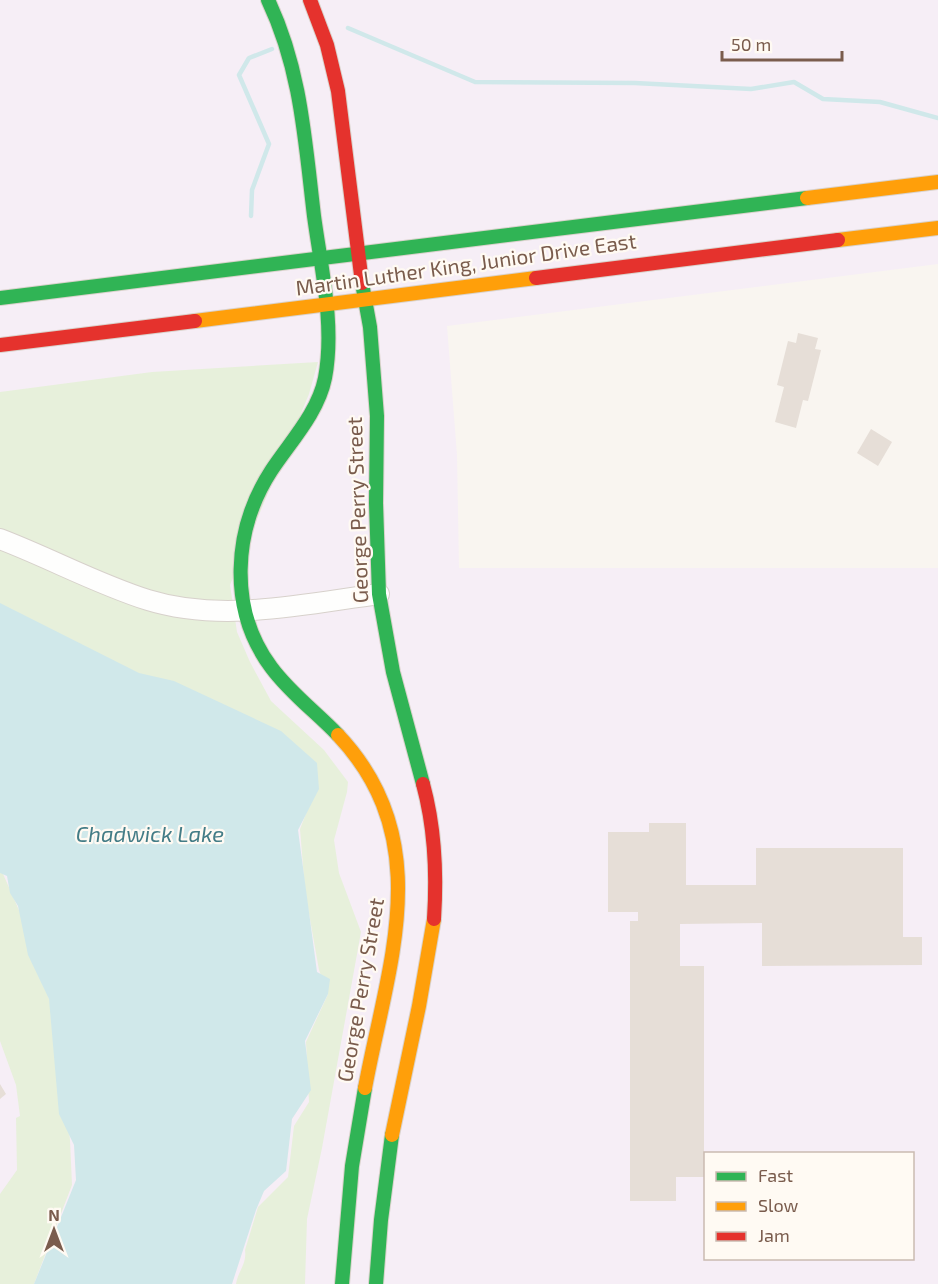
<svg xmlns="http://www.w3.org/2000/svg" width="938" height="1284" font-family="'Exo 2',sans-serif">
  <style>
    .education { fill: #f6eef6; fill-rule: evenodd }
    .green { fill: #e7f0db }
    .water { fill: #d0e8ea }
    .lines { fill: none; stroke-linecap: round; stroke-linejoin: round }
    .stream { stroke: #d0e8ea; stroke-width: 4.5 }
    .building { fill: #e6ded7 }
    .street-casing { stroke: #d7d1cb; stroke-width: 22 }
    .fast-casing { stroke: #d9d2cb; stroke-width: 16 }
    .slow-casing { stroke: #d9d2cb; stroke-width: 16 }
    .jam-casing { stroke: #d9d2cb; stroke-width: 16 }
    .street { stroke: #fefefd; stroke-width: 20 }
    .fast { stroke: #30b455; stroke-width: 14 }
    .slow { stroke: #ff9f0a; stroke-width: 14 }
    .jam { stroke: #e5322d; stroke-width: 14 }
    .labels { text-anchor: middle; stroke-width: 4.5; stroke-linejoin: round; paint-order: stroke }
    .street-label { font-size: 21px; fill: #7a5c4d; stroke: #fffaf3 }
    .water-label { font-size: 22px; font-style: italic; fill: #437c86; stroke: #fffaf3 }
  </style>
  <rect width="100%" height="100%" fill="#f9f5f0"/>
  <!-- education -->
  <path class="education" d="M0 0H938V264L447 326 457 455 459 568H938V1284H0ZM706 1154H912V1258H706Z"/>
  <!-- green -->
  <g class="green">
    <path d="M318 362 309 394 230 585 237 632 250 662 271 701 324 750 348 782 347 792 334 840 339 873 361 932 322 1148 307 1219 305 1284H236C238 1271 247 1264 245 1250L258 1207 288 1177 294 1126 309 1102 306 1042 328 994 319 970 305 891 300 829 307 811 139 676 0 605V392L152 372Z"/>
    <polygon points="0,867 36,949 61,1045 70,1140 72,1185 34,1284 0,1284 0,1194 17,1170 16,1118 20,1116 16,1085 0,1041"/>
  </g>
  <!-- water -->
  <polygon class="water" points="0,603 139,673 174,681 281,731 317,763 319,789 298,830 317,972 330,979 328,994 305,1041 311,1090 292,1119 286,1171 264,1191 256,1210 232,1284 34,1284 76,1180 74,1145 59,1114 49,999 28,955 18,906 10,893 7,876 0,873"/>
  <g class="lines">
    <!-- stream -->
    <g class="stream">
      <polyline points="348,28 475,82 635,83 751,89 794,82 823,99 880,102 938,118"/>
      <polyline points="251,216 252,190 269,144 239,75 249,58 272,49"/>
    </g>
  </g>
  <!-- building -->
  <g class="building">
    <polygon points="798,333 818,338 815,349 821,350 808,401 803,400 796,428 775,422 784,387 777,385 788,341 796,343"/>
    <polygon points="871,429 892,442 878,466 857,453"/>
    <polygon points="649,823 686,823 686,885 756,885 756,848 903,848 903,937 922,937 922,965 762,966 762,923 680,924 680,966 704,966 704,1177 676,1177 676,1201 630,1201 630,921 638,921 638,912 608,912 608,832 649,832"/>
    <polygon points="0,1084 6,1094 0,1099"/>
  </g>
  <g class="lines">
    <defs>
      <path id="street" d="M0 539C50 558 97 584 148 600 222 623 304 604 379 594"/>
      <g id="fast">
        <path d="M268 0C301 69 305 141 314 216 321 268 335 325 325 378 318 413 290 442 271 471 233 530 228 609 271 667 290 693 316 712 338 735"/>
        <polyline points="362,283 370,327 377,416 376,503 379,594 393,672 423,784"/>
        <polyline points="0,298 807,198"/>
        <polyline points="342,1284 352,1166 365,1088"/>
        <polyline points="376,1284 381,1220 392,1135"/>
      </g>
      <g id="slow">
        <polyline points="807,198 938,182"/>
        <polyline points="838,240 938,228"/>
        <polyline points="195,321 536,278"/>
        <path d="M338 735C438 841 388 964 365 1088"/>
        <polyline points="392,1135 419,1006 434,919"/>
      </g>
      <g id="jam">
        <polyline points="310,0 327,45 338,91 362,283"/>
        <polyline points="536,278 838,240"/>
        <polyline points="0,345 195,321"/>
        <path d="M423 784C435 828 437 873 434 919"/>
      </g>
    </defs>
    <!-- street casing -->
    <use href="#street" class="street-casing"/>
    <!-- fast casing -->
    <use href="#fast" class="fast-casing"/>
    <!-- slow casing -->
    <use href="#slow" class="slow-casing"/>
    <!-- jam casing -->
    <use href="#jam" class="jam-casing"/>
    <!-- street -->
    <use href="#street" class="street"/>
    <!-- fast -->
    <use href="#fast" class="fast"/>
    <!-- slow -->
    <use href="#slow" class="slow"/>
    <!-- jam -->
    <use href="#jam" class="jam"/>
  </g>
  <g class="labels">
    <!-- street labels -->
    <g class="street-label">
      <text transform="translate(466 265) rotate(-8)" y="7">Martin Luther King, Junior Drive East</text>
      <text transform="translate(358 510) rotate(-92)" y="7">George Perry Street</text>
      <text transform="translate(361 990) rotate(-80)" y="7">George Perry Street</text>
    </g>
    <!-- water labels -->
    <g class="water-label">
      <text x="150" y="842">Chadwick Lake</text>
    </g>
  </g>
  <!-- legend -->
  <rect x="704" y="1152" width="210" height="108" fill="#fffaf3" stroke="#cabbb1" stroke-width="1.5"/>
  <rect x="716" y="1172" width="30" height="9" fill="#30b455" stroke="#cabbb1" stroke-width="1.5"/>
  <text x="758" y="1182" font-size="18" fill="#7a5c4d">Fast</text>
  <rect x="716" y="1202" width="30" height="9" fill="#ff9f0a" stroke="#cabbb1" stroke-width="1.5"/>
  <text x="758" y="1212" font-size="18" fill="#7a5c4d">Slow</text>
  <rect x="716" y="1232" width="30" height="9" fill="#e5322d" stroke="#cabbb1" stroke-width="1.5"/>
  <text x="758" y="1242" font-size="18" fill="#7a5c4d">Jam</text>
  <!-- north arrow -->
  <g transform="translate(54 1230)" stroke="#fffaf3" stroke-width="4.5" paint-order="stroke">
  <path d="M0-4.5L10 22L0 15L-10 22Z" fill="#7a5c4d"/>
  <text y="-9" font-size="16" font-weight="bold" text-anchor="middle" fill="#7a5c4d">N</text>
  </g>
  <!-- scale -->
  <path d="M722 51v9h120v-9" fill="none" stroke="#7a5c4d" stroke-width="3"/>
  <text x="731" y="51" font-size="18" fill="#7a5c4d" stroke="#fffaf3" stroke-width="4.5" paint-order="stroke">50 m</text>
</svg>
